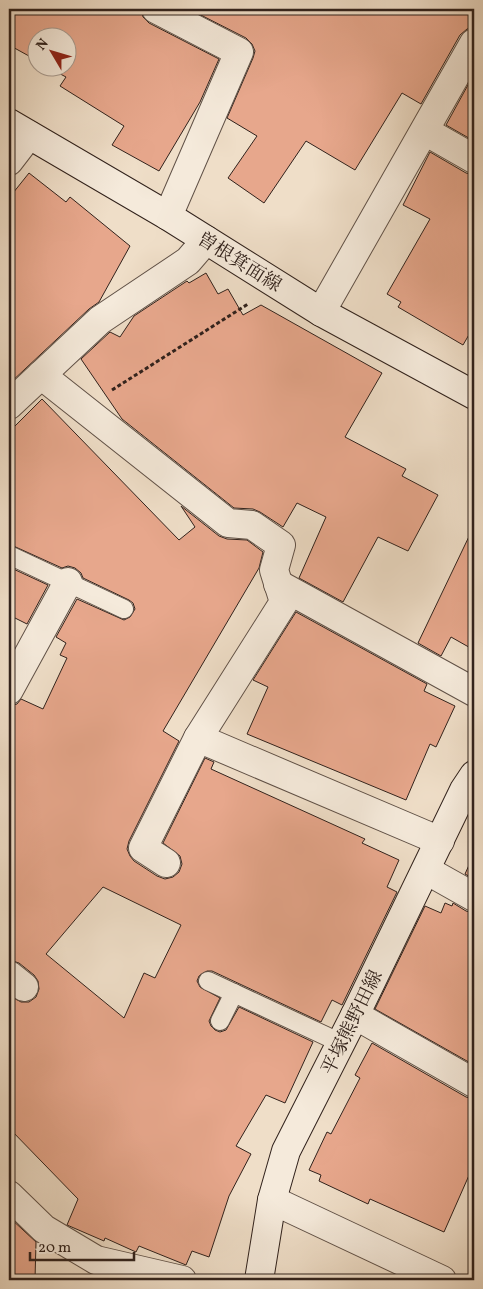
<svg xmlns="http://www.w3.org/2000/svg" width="483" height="1289" font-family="Vollkorn,'Noto Serif JP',serif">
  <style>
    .building { fill: #e7a78c; stroke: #31221c; fill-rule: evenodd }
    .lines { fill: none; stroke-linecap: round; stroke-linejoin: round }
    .lane-casing { stroke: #605147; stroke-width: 20 }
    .street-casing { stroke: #605147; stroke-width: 30 }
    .secondary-casing { stroke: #31221c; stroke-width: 30 }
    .path { stroke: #31221c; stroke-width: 3; stroke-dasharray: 4 2.5; stroke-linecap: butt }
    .lane { stroke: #f5eadb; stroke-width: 18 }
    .street { stroke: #f5eadb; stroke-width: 28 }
    .secondary { stroke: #f5eadb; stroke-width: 28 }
    .labels { text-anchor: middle; stroke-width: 4; stroke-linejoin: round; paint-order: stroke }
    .street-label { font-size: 19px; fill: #31221c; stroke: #f5eadb }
  </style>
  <rect width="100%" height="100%" fill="#efdec8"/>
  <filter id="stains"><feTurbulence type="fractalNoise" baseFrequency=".004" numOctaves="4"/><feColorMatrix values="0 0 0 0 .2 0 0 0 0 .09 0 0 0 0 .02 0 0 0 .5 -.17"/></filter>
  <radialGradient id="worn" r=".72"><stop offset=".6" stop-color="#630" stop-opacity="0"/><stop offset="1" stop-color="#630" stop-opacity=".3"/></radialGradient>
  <!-- building -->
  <g class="building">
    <polygon points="9,9 141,9 143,17 149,23 219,59 200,102 159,171 112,145 124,126 60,86 66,77 49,68 68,68 68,38 38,38 38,61 9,45"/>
    <polygon points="189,9 474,9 474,27 467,29 460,35 421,104 402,93 355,170 306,141 264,203 228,178 257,136 227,118 253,58 255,51 252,44 246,38"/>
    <polygon points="474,74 474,141 446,125"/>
    <polygon points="430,152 466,173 474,175 474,326 463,345 398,307 401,302 387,294 430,219 403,205"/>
    <polygon points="29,173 66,202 70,197 130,246 99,302 89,309 9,384 9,198"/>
    <polygon points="206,273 218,294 228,289 243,315 261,305 382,373 345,437 406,469 402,476 438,495 408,551 378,537 343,602 299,578 326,517 297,503 283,527 260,512 253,509 234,508 122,419 81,359 110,332 120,337 134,316 187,281 189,283"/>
    <path d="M42 399 179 540 195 527 181 506 219 536 227 539 247 540 263 552 259 568 163 731 179 741 129 841 127 849 130 856 134 861 157 876 165 879 173 877 179 872 182 864 180 856 163 843 205 758 214 762 211 769 365 839 362 843 399 860 387 887 397 892 342 1005 332 1000 321 1022 212 971H207L199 976 197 981 200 987 220 998 209 1021 211 1026 215 1030 220 1032 226 1030 239 1007 313 1042 285 1103 266 1095 236 1146 251 1154 229 1196 209 1257 192 1251 186 1265 139 1246 136 1252 105 1238 104 1241 67 1225 78 1199 9 1128V995L21 1002H29L36 997 39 989 38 981 34 975 19 963 9 960V706L17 704 21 699 43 709 67 658 60 655 66 643 56 637 77 599 124 620 130 617 135 609 133 603 129 600 83 578 81 573 75 568 68 566 62 568 9 544V432ZM103 887 181 925 155 978 144 973 124 1018 46 954Z"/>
    <polygon points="474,526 474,650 451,637 441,656 418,643"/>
    <polygon points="9,567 48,585 27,624 9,615"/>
    <polygon points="296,612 427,684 424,691 455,706 436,747 430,744 406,800 247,734 268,687 253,680"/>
    <polygon points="474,854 474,879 465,874"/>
    <polygon points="445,903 452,906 453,903 466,911 474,913 474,1065 375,1009 425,906 441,913"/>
    <polygon points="372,1043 466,1097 474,1099 474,1164 444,1232 370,1199 368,1204 319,1181 321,1175 309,1170 327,1132 331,1134 360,1078 355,1075"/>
    <polygon points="9,1217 36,1242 35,1280 9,1280"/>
  </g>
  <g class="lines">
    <defs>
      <g id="lane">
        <polyline points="9,555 124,609"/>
        <polyline points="208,981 341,1043"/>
        <polyline points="220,1021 234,993"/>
      </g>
      <g id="street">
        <polyline points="156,9 239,52 168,216"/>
        <polyline points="425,131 474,159"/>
        <polyline points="9,161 29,135"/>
        <polyline points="321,312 474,43"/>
        <polyline points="41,375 228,523 252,525 281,545 274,570 284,602 198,738 143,848 166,863"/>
        <polyline points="9,405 100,320 188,261 206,240"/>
        <polyline points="278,584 474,692"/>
        <polyline points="9,690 68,582"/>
        <polyline points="198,738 440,841"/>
        <polyline points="426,870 474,897"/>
        <polyline points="9,975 24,987"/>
        <polyline points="355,1015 474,1083"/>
        <polyline points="9,1195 44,1229 96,1260 182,1280"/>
        <polyline points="272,1200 442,1280"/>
      </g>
      <g id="secondary">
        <polyline points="9,123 168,216 321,312 474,395"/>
        <polyline points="259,1280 272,1200 286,1151 355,1015 464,790 474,775"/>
      </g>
    </defs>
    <!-- lane casing -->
    <use href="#lane" class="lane-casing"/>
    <!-- street casing -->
    <use href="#street" class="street-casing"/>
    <!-- secondary casing -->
    <use href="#secondary" class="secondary-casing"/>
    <!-- path -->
    <polyline class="path" points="112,390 248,304"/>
    <!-- lane -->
    <use href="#lane" class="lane"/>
    <!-- street -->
    <use href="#street" class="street"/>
    <!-- secondary -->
    <use href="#secondary" class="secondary"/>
  </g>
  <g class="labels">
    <!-- street labels -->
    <g class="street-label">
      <text transform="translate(240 261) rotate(32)" y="7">曽根箕面線</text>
      <text transform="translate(351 1022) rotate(-64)" y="7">平塚熊野田線</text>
    </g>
  </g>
  <!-- margin -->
  <rect width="483" height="1289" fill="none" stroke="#efdec8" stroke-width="30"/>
  <rect x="10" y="10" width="463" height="1269" fill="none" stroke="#31221c" stroke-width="2.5"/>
  <rect x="15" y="15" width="453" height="1259" fill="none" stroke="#31221c"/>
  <!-- north arrow -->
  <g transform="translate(52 52) rotate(308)"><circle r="24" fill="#f5eadb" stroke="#a79a8f"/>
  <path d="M0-4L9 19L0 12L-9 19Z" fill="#8f2418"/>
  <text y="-8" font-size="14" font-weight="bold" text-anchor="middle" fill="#31221c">N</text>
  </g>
  <!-- scale -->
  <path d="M30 1252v8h104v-8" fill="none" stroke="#31221c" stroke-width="2.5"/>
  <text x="38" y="1252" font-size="15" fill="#31221c" stroke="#f5eadb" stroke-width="4" paint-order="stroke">20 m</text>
  <rect width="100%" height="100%" filter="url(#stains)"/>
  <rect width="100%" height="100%" fill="url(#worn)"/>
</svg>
